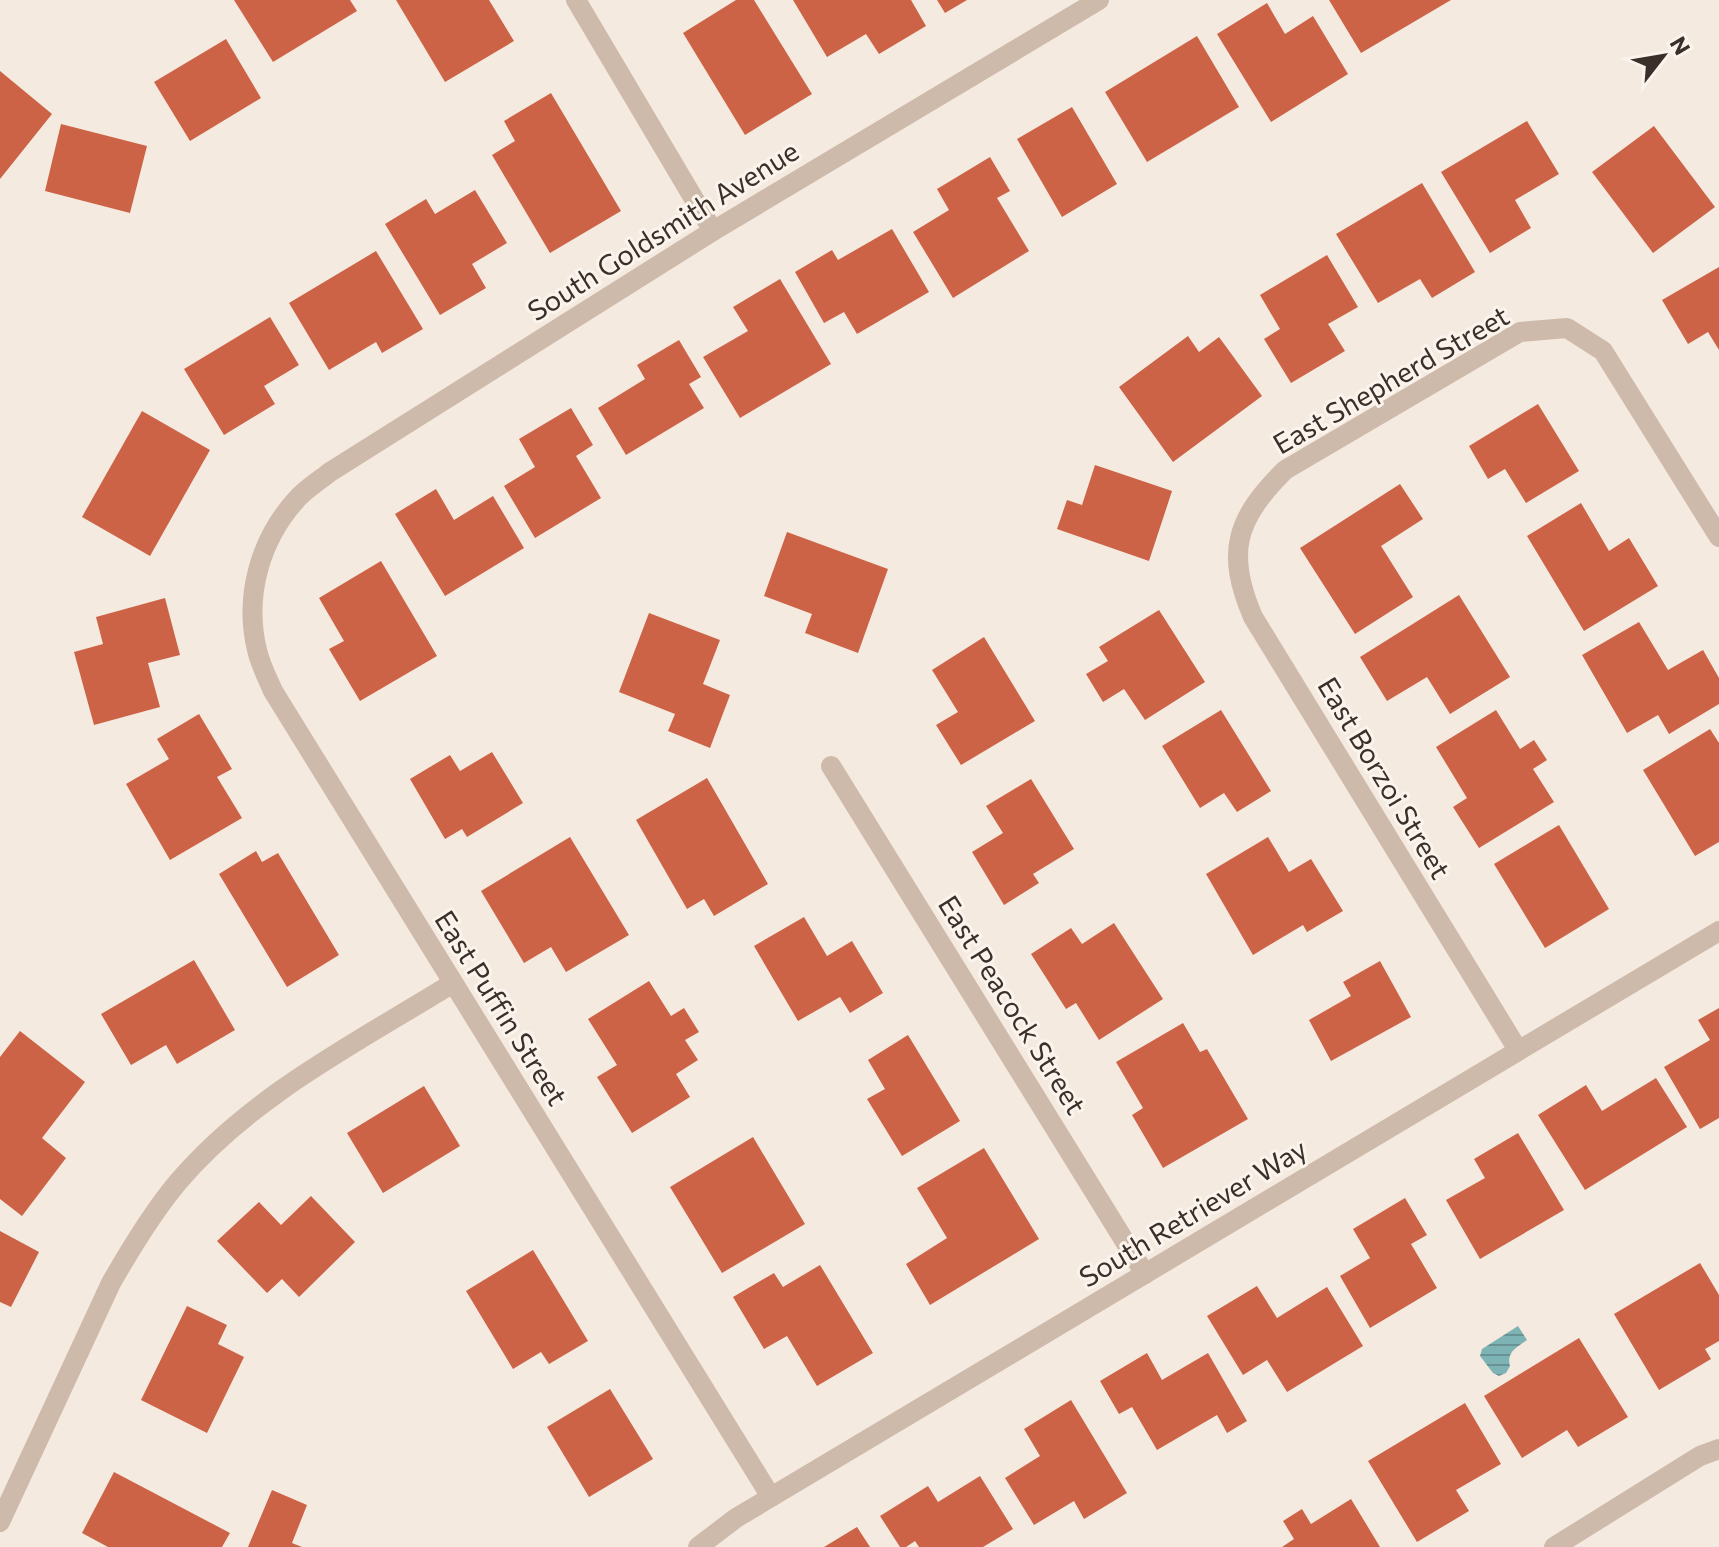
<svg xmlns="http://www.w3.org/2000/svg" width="1719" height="1547" font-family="Commissioner,sans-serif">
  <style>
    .water { fill: url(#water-rules) }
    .building { fill: #cd6346 }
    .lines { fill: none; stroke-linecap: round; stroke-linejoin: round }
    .minor { stroke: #cebaaa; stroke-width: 20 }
    .labels { text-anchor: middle; stroke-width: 6; stroke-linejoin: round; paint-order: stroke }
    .street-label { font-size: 28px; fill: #3b2f2a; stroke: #fbf4ed }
  </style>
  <defs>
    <pattern id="water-rules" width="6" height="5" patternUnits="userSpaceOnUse" patternTransform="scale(2)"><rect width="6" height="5" fill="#7db3b4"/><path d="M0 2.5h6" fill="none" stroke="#689293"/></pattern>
  </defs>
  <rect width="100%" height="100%" fill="#f5eae0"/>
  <!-- water -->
  <path class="water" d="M1518 1326 1527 1340C1517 1347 1506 1352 1510 1366L1506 1373 1499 1376 1493 1373 1480 1356 1482 1349Z"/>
  <!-- building -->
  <g class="building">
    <polygon points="234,0 350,0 357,11 273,62"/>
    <polygon points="396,0 489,0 514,41 445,82"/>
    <polygon points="736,0 754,0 812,94 745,135 683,33"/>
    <polygon points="793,0 911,0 926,26 879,54 866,34 827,57"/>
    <polygon points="937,0 967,0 945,13"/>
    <polygon points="1329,0 1451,0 1361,53"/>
    <polygon points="1267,3 1285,34 1313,16 1348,74 1271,122 1217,34"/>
    <polygon points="1197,36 1239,107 1147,162 1105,92"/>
    <polygon points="226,39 261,98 190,141 154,82"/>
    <polygon points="0,71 52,114 0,179"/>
    <polygon points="551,93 621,211 550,253 492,155 515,141 504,121"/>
    <polygon points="1072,107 1117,184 1062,217 1017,139"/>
    <polygon points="1527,121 1559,174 1515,200 1531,228 1490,253 1441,172"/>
    <polygon points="61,124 147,146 130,213 45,191"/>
    <polygon points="1654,126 1715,207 1653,253 1592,172"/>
    <polygon points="990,157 1010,191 997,198 1029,251 953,298 913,232 949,210 937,189"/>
    <polygon points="1422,183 1475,272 1432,298 1420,279 1378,303 1336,234"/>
    <polygon points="475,190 507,243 472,264 486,288 440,315 385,224 426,199 435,214"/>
    <polygon points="892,229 929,292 857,334 844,312 824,323 795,272 832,250 838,260"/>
    <polygon points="376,251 423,329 382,353 376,342 329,370 289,303"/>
    <polygon points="1327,255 1358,307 1328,324 1345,351 1291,383 1264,339 1280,329 1260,295"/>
    <polygon points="1719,267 1719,350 1708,332 1688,344 1662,300"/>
    <polygon points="780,279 831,364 740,418 703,357 748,331 733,307"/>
    <polygon points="270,317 299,365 264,386 275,404 224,435 184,369"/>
    <polygon points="1188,336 1199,352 1219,337 1262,396 1173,462 1119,387"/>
    <polygon points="679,340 701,377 689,384 704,408 626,455 598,408 645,379 637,365"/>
    <polygon points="1538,404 1579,471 1526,503 1505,469 1488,479 1469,446"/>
    <polygon points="571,408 593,445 576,456 601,498 535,538 504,486 535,467 519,439"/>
    <polygon points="142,411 210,450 150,556 82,517"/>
    <polygon points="1095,465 1172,491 1149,561 1057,529 1067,500 1082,505"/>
    <polygon points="1400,484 1423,519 1381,546 1413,597 1355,634 1300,548"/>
    <polygon points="436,489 454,520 493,496 524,548 445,596 395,514"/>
    <polygon points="1581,503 1609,551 1629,538 1658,586 1584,631 1527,536"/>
    <polygon points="787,532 888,569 858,653 805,633 812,614 764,596"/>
    <polygon points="381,561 437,656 360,701 329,649 344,641 319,598"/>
    <polygon points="1459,595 1510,677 1450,714 1427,677 1387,701 1360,657"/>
    <polygon points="165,598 180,655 148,663 160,707 94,725 74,652 103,644 96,617"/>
    <polygon points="1159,610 1205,682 1145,720 1124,689 1103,702 1086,674 1108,661 1099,647"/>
    <polygon points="649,613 720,640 703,684 730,695 710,748 668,731 675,714 619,692"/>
    <polygon points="1639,622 1668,670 1703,650 1719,678 1719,704 1669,734 1658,715 1627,733 1582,655"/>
    <polygon points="984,637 1035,721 961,765 936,725 958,712 932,670"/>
    <polygon points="1221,710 1271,791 1237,812 1224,793 1200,808 1162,746"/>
    <polygon points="1496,710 1520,749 1534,740 1547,760 1533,769 1554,802 1479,848 1453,807 1467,798 1436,747"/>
    <polygon points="199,714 232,769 217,777 242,818 170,860 126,784 169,759 157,739"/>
    <polygon points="1710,729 1719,743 1719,842 1695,856 1643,770"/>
    <polygon points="492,752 523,803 467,837 462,829 445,839 410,779 450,755 460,771"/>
    <polygon points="707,778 768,884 714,916 704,899 687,909 636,820"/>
    <polygon points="1031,779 1074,849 1033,874 1039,883 1004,905 972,852 1003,833 986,806"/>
    <polygon points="1559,825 1609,909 1545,948 1494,864"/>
    <polygon points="570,837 629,935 566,972 551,947 524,963 481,891"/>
    <polygon points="1268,837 1289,872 1311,859 1343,911 1307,932 1303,925 1253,955 1206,874"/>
    <polygon points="256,851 262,862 278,853 339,955 287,987 219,874"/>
    <polygon points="804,917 827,956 852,941 883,993 850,1013 840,997 798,1021 754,946"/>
    <polygon points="1114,923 1163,999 1099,1040 1076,1003 1066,1009 1031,954 1071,928 1082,944"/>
    <polygon points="194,960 235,1030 177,1064 166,1045 131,1065 101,1014"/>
    <polygon points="1380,961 1411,1017 1331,1061 1309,1020 1351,996 1343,982"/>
    <polygon points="649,981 671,1016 684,1008 699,1032 685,1040 698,1060 676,1074 690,1097 632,1133 597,1077 617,1065 588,1019"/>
    <polygon points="1719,1008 1719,1118 1700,1129 1664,1067 1710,1040 1698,1020"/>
    <polygon points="1183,1023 1200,1052 1207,1049 1248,1119 1163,1168 1132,1115 1143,1108 1116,1062"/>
    <polygon points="20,1031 85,1082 42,1138 66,1158 22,1216 0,1199 0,1057"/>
    <polygon points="908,1035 960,1121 902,1156 867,1099 885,1089 868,1060"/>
    <polygon points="1656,1078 1687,1127 1585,1190 1538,1115 1586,1085 1602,1111"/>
    <polygon points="424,1086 460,1146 383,1193 347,1133"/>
    <polygon points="1518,1133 1564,1210 1480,1259 1446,1200 1485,1178 1474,1159"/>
    <polygon points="753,1137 805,1224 722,1273 670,1187"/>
    <polygon points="984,1148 1039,1239 930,1305 906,1264 947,1238 917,1188"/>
    <polygon points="311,1196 355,1242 299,1297 282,1279 267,1293 217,1241 259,1202 281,1225"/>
    <polygon points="1405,1198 1427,1235 1411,1244 1437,1288 1370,1328 1340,1276 1370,1258 1353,1229"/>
    <polygon points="0,1231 39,1252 11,1307 0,1302"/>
    <polygon points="533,1250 588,1341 549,1364 541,1352 513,1369 466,1291"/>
    <polygon points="1700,1263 1719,1295 1719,1341 1705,1349 1711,1359 1659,1390 1614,1314"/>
    <polygon points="820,1265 873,1353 817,1386 787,1336 764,1349 733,1297 774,1273 783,1287"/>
    <polygon points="1257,1286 1277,1318 1327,1287 1363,1346 1287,1392 1267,1360 1243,1375 1207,1316"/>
    <polygon points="187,1306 227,1325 218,1344 244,1357 207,1433 141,1400"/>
    <polygon points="1579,1338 1628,1417 1578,1447 1567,1430 1522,1458 1484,1396"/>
    <polygon points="1147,1353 1162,1380 1208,1353 1247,1421 1227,1433 1217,1415 1157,1450 1132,1407 1119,1414 1100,1381"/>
    <polygon points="610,1389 653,1459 589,1497 547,1427"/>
    <polygon points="1071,1400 1127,1493 1084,1519 1074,1501 1034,1525 1005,1478 1040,1456 1024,1429"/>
    <polygon points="1465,1403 1501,1464 1456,1490 1469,1511 1417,1542 1368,1461"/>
    <polygon points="114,1472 230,1533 222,1547 108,1547 82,1533"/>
    <polygon points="980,1476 1013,1529 983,1547 919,1547 915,1541 906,1547 900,1547 880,1516 928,1486 938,1502"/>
    <polygon points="272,1490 307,1505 292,1543 302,1547 248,1547"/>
    <polygon points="1351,1499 1380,1547 1282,1547 1294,1539 1283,1521 1302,1509 1311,1524"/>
    <polygon points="857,1527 870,1547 824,1547"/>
  </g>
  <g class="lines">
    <!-- minor -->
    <g class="minor">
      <polyline points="576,0 713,231"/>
      <polyline points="831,766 1145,1274"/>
      <path d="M1518 1050 1253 617C1225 552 1236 519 1285 470L1520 332 1567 328 1603 351 1719 537"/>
      <path d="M771 1497 273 691C267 677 260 664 257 650 244 596 260 540 296 500 305 489 319 481 330 472L713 231 1099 0"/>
      <path d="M0 1522 111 1283C131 1248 152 1213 178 1182 252 1095 358 1042 453 983"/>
      <polyline points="698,1547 736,1518 1719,931"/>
      <polyline points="1554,1547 1700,1456 1719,1449"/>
    </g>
  </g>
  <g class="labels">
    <!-- street labels -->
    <g class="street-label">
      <text transform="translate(663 231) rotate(-32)" y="10">South Goldsmith Avenue</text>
      <text transform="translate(1391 380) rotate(-30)" y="10">East Shepherd Street</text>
      <text transform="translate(1384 778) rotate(59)" y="10">East Borzoi Street</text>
      <text transform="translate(1012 1005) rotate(58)" y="10">East Peacock Street</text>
      <text transform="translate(501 1008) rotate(58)" y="10">East Puffin Street</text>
      <text transform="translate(1193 1213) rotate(-31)" y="10">South Retriever Way</text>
    </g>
  </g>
  <!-- north arrow -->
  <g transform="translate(1663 56) rotate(59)" stroke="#fbf4ed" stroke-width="6" paint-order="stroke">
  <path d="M0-6L14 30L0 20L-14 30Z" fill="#3b2f2a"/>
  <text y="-12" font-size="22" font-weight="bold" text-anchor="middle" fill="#3b2f2a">N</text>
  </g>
</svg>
